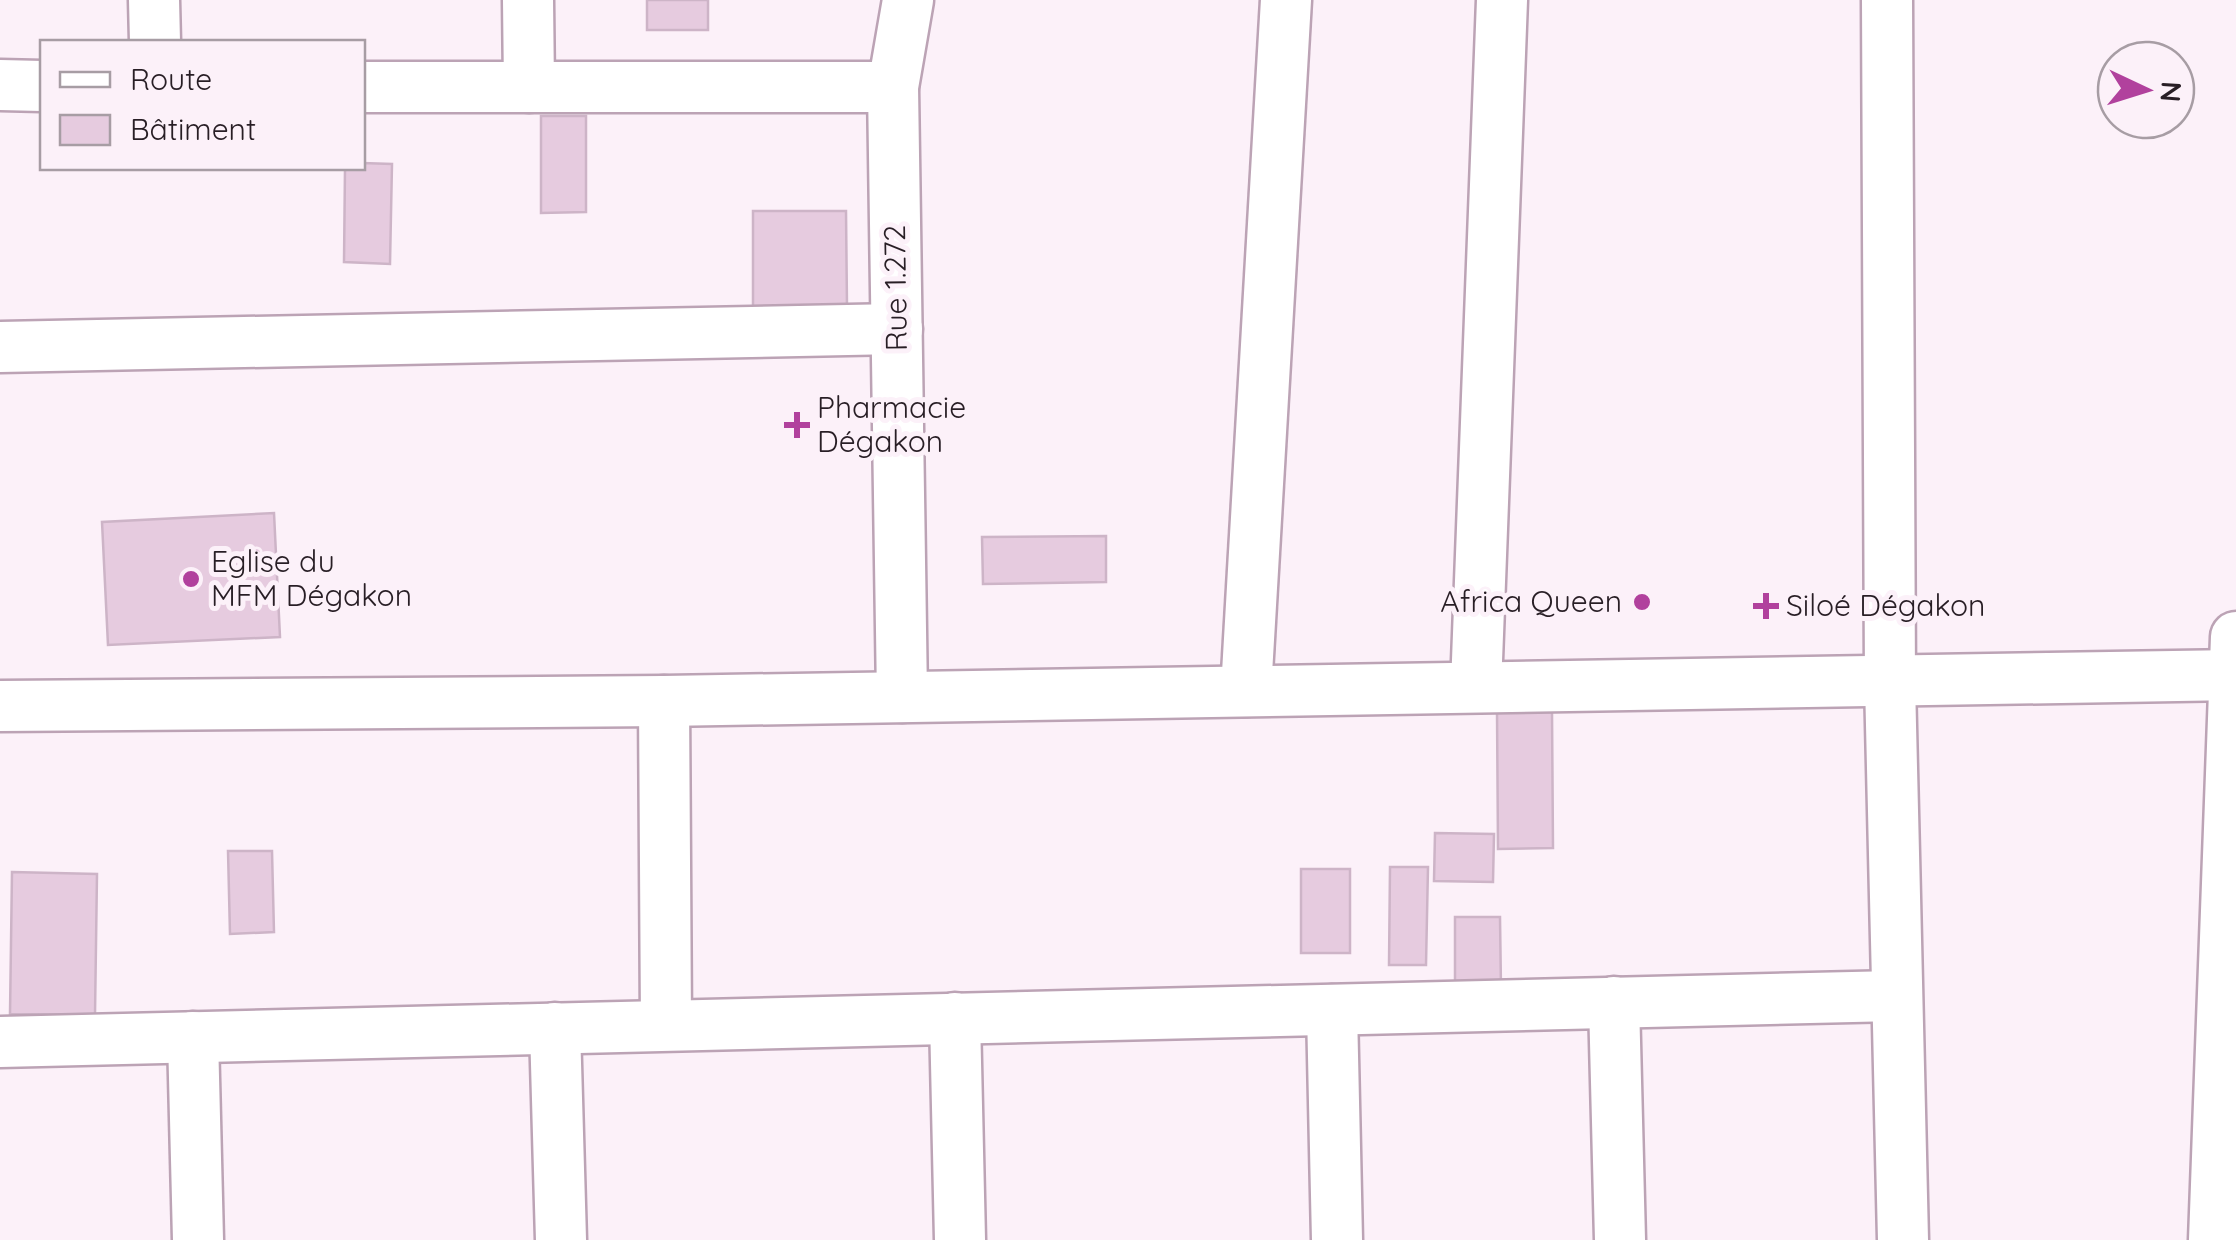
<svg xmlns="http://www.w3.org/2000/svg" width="2236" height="1240" font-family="Quicksand,sans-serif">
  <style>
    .building { fill: #e6cbdf; stroke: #cdb4c7; stroke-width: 2.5 }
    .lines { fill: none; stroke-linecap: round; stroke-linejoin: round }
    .minor-casing { stroke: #bca3b5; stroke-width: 55 }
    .minor { stroke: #fff; stroke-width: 50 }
    .poi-dot { fill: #b1419d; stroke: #fcf1f9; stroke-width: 4 }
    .labels { text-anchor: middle; stroke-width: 10; stroke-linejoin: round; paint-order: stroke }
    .street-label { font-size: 30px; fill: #281e25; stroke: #fcf1f9 }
    .poi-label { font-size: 30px; fill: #281e25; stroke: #fcf1f9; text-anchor: start }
  </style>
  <rect width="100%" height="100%" fill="#fcf1f9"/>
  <!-- building -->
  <g class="building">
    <rect x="647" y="0" width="61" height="30"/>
    <polygon points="541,116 586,116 586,212 541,213"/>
    <polygon points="362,163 392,164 390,264 344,262 345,168 362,168"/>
    <polygon points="753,211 846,211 847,307 753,308"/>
    <polygon points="274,513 280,637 108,645 102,522"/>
    <polygon points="1106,536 1106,582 983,584 982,537"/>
    <polygon points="1497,711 1552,711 1553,848 1498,849"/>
    <polygon points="1435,833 1494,834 1493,882 1434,881"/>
    <polygon points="228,851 272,851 274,932 230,934"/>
    <polygon points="1390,867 1428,867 1426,965 1389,965"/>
    <rect x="1301" y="869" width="49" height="84"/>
    <polygon points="12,872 97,874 95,1015 10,1014"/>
    <polygon points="1455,917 1500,917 1501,989 1455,989"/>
  </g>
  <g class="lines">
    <defs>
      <g id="minor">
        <polyline points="154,0 155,42"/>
        <polyline points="528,0 529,87"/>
        <polyline points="1887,0 1890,682 1903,1240"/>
        <polyline points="0,85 42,86"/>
        <polyline points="362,87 893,87"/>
        <polyline points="0,347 897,329"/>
        <polyline points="1476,687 1502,0"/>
        <polyline points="1246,691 1286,0"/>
        <polyline points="902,697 893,87 908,0"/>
        <polyline points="664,701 666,1025"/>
        <polyline points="0,706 664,701 2236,675"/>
        <polyline points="1614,1002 1620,1240"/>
        <polyline points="1332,1010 1337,1240"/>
        <polyline points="955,1018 960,1240"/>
        <polyline points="555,1028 561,1240"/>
        <polyline points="193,1037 198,1240"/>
        <polyline points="0,1042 1895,996"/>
        <polyline points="2214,1240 2236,637"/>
      </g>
    </defs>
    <!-- minor casing -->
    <use href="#minor" class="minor-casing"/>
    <!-- minor -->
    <use href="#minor" class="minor"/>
  </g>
  <!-- markers -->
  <g class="poi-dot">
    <path d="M792 410h10v10h10v10h-10v10h-10v-10h-10v-10h10z"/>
    <circle cx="191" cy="579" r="10"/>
    <circle cx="1642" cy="602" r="10"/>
    <path d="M1761 591h10v10h10v10h-10v10h-10v-10h-10v-10h10z"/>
  </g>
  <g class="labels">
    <!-- street labels -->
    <g class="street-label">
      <text transform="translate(896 288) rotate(-91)" y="10">Rue 1.272</text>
    </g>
    <!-- poi labels -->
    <g class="poi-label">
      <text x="817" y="418">Pharmacie<tspan x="817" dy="34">Dégakon</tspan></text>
      <text x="211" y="572">Eglise du<tspan x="211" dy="34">MFM Dégakon</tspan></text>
      <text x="1622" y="612" text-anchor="end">Africa Queen</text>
      <text x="1786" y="616">Siloé Dégakon</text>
    </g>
  </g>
  <!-- legend -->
  <rect x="40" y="40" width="325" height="130" fill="#fcf1f9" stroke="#a79da4" stroke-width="2.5"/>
  <rect x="60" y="72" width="50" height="15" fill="#ffffff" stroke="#a79da4" stroke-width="2.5"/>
  <text x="130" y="90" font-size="30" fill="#281e25">Route</text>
  <rect x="60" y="115" width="50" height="30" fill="#e6cbdf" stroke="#a79da4" stroke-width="2.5"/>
  <text x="130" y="140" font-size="30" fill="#281e25">Bâtiment</text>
  <!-- north arrow -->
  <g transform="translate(2146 90) rotate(94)"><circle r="48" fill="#fcf1f9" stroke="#a79da4" stroke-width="2.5"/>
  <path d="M0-8L18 38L0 25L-18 38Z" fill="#b1419d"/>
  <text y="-15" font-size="28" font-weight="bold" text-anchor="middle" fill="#281e25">N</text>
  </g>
</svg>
